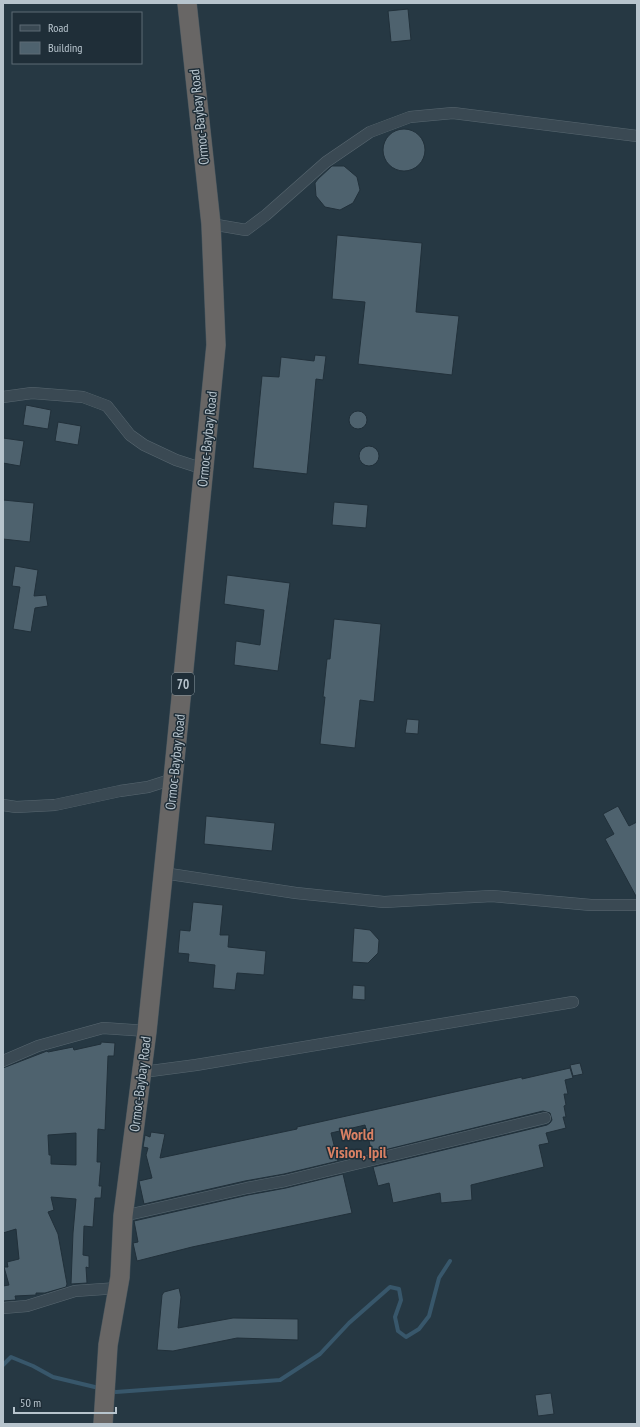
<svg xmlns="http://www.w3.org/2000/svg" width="640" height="1427" font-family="'PT Sans Narrow',sans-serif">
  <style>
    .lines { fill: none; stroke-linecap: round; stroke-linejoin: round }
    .stream { stroke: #38576b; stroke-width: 4 }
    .building { fill: #4e626e; stroke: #21303a; fill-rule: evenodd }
    .minor-casing { stroke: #586770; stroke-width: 12 }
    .trunk-casing { stroke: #45545d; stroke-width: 20 }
    .minor { stroke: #3a4953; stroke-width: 11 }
    .trunk { stroke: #686665; stroke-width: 19 }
    .labels { text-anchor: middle; stroke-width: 3; stroke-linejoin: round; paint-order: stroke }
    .shield { fill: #1f2e38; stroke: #8997a0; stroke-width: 1 }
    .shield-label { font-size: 13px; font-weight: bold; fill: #b7c4cd }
    .street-label { font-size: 14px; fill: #b7c4cd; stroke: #1f2e38 }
    .quarter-label { font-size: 16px; font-weight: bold; fill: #da8164; stroke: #1f2e38 }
  </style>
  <rect width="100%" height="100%" fill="#263843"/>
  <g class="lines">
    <!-- stream -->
    <g class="stream">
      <polyline points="3,1365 11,1357 33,1366 53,1377 99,1388"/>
      <polyline points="110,1391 116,1392 280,1380 320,1354 349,1323 390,1287 399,1289 401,1300 395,1317 398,1331 406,1337 419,1329 429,1316 439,1278 450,1261"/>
    </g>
  </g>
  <!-- building -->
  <g class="building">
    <polygon points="408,9 411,40 391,42 388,11"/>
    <circle cx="404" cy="150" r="21"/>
    <polygon points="332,166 344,166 357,177 360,190 353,203 340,210 325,207 316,196 315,183 318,179"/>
    <polygon points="337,235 422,243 416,312 459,316 452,375 358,364 365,302 332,299"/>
    <polygon points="315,355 326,356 323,380 316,379 307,474 253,468 262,376 279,377 281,357 314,361"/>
    <polygon points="26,405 51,410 48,429 23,425"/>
    <circle cx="358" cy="420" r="9"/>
    <polygon points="58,422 81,426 78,445 55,441"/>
    <polygon points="3,438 24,441 20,466 3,463"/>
    <circle cx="369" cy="456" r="10"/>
    <polygon points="3,500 34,503 30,542 3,539"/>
    <polygon points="334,502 368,505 366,528 332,525"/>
    <polygon points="15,566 38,570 34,596 46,595 48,606 35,608 31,632 13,629 20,587 12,586"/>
    <polygon points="227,575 290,583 278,671 234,665 236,641 260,645 264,610 224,604"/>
    <polygon points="334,619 381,624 374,702 360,700 355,748 320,744 325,697 323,697 327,659 330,659"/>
    <polygon points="407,719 419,720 418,734 405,733"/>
    <polygon points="618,806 629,826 637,822 637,898 605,839 614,834 603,814"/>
    <polygon points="206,816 275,823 272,851 204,844"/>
    <polygon points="193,902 223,905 220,935 229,935 228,947 266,951 264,975 237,973 235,990 213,988 215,965 188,962 189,954 178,953 180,930 190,931"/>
    <polygon points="354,928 370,930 379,940 378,953 368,963 352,962"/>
    <polygon points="353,985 365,986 365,1000 352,999"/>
    <path d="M101 1042 115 1043 114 1056H108L105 1130 98 1129 97 1162H101L99 1186H102L101 1198H95L93 1227 84 1226 83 1255 89 1256V1268L86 1267 87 1283 71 1284 73 1233 76 1199 51 1197 54 1210 48 1212 58 1234 67 1284 66 1287 45 1293H36V1295L15 1296 16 1300 3 1301V1286L9 1285 4 1267H8L7 1262 19 1259 16 1229 3 1233V1068L47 1051 48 1052 73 1047 74 1050 101 1044ZM76 1133V1165L51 1164V1155H49L48 1135Z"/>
    <polygon points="580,1063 583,1074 573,1076 570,1065"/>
    <polygon points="570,1068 573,1078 565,1080 568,1094 564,1094 566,1105 564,1106 566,1117 563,1117 566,1128 546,1133 549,1143 539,1145 544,1167 471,1185 472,1200 441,1203 440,1193 393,1203 389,1183 378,1186 373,1167 547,1125 550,1123 552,1120 550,1113 543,1111 372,1153 365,1125 331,1133 338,1161 284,1174 245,1181 144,1204 139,1181 152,1178 146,1155 148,1148 143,1147 145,1135 150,1137 151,1132 165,1134 160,1158 297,1129 297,1127 522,1077 522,1079"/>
    <polygon points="343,1174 352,1213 192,1247 137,1261 133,1243 138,1242 134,1221 248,1195 286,1188"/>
    <polygon points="179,1288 181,1297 178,1328 233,1318 298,1319 298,1340 237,1338 173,1351 157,1350 162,1295 164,1292"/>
    <polygon points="551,1393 554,1414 538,1416 535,1395"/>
  </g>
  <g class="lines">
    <defs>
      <g id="minor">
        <polyline points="211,224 246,230 266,215 326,162 370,132 410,117 453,113 637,136"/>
        <polyline points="3,397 32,393 83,397 107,406 130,435 144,445 176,460 204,469"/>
        <polyline points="3,805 16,807 55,805 120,791 148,787 173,779"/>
        <polyline points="163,873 296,893 384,902 492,896 591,905 637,905"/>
        <polyline points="3,1061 38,1046 103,1028 147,1031"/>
        <polyline points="143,1072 196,1065 573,1002"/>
        <polyline points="123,1216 247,1188 285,1181 545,1118"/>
        <polyline points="3,1308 27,1306 75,1291 118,1288"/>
      </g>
      <polyline id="trunk" points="103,1424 108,1345 120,1277 123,1216 147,1031 173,779 216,345 211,224 187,3"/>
    </defs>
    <!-- minor casing -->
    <use href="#minor" class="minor-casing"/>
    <!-- trunk casing -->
    <use href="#trunk" class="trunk-casing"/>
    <!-- minor -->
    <use href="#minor" class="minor"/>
    <!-- trunk -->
    <use href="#trunk" class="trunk"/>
  </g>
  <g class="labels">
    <!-- shield labels -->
    <rect class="shield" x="172" y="673" width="22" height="22" rx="3"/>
    <g class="shield-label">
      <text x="183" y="689">70</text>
    </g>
    <!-- street labels -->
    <g class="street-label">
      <text transform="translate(199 117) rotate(-96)" y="5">Ormoc-Baybay Road</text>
      <text transform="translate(207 439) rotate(-84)" y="5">Ormoc-Baybay Road</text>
      <text transform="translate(175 762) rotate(-84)" y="5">Ormoc-Baybay Road</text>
      <text transform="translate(140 1084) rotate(-83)" y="5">Ormoc-Baybay Road</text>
    </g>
    <!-- quarter labels -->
    <g class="quarter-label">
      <text x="357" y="1140">World<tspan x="357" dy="18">Vision, Ipil</tspan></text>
    </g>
  </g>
  <!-- border -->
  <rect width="640" height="1427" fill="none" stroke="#b7c4cd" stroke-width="8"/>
  <!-- legend -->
  <rect x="12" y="12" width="130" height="52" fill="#1f2e38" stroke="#5c6a74"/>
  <rect x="20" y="25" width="20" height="6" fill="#3a4953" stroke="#5c6a74"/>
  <text x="48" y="32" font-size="12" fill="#b7c4cd">Road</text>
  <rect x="20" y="42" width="20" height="12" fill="#4e626e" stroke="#5c6a74"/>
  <text x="48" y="52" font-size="12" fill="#b7c4cd">Building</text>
  <!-- scale -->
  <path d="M14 1407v6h102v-6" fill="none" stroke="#b7c4cd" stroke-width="2"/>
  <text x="20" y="1407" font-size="12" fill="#b7c4cd" stroke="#1f2e38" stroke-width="3" paint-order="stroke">50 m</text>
</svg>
